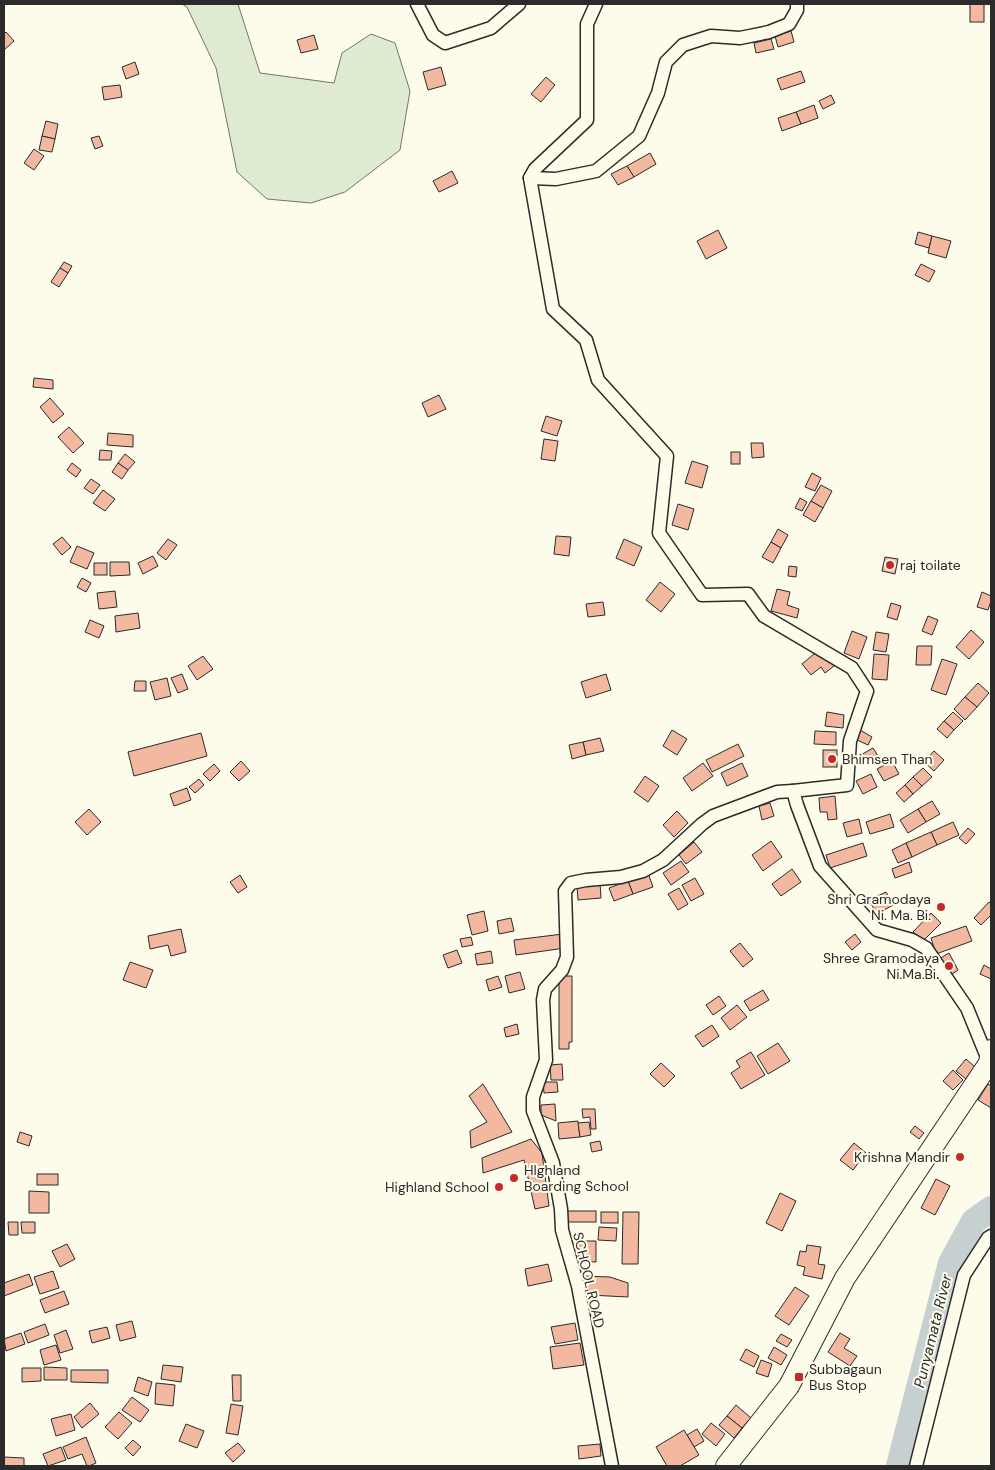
<svg xmlns="http://www.w3.org/2000/svg" width="995" height="1470" font-family="'DM Sans',sans-serif">
  <style>
    .green { fill: #deebd1; stroke: #74746e }
    .lines { fill: none; stroke-linecap: round; stroke-linejoin: round }
    .river { stroke: #c7d0d0; stroke-width: 26 }
    .building { fill: #f2b8a0; stroke: #2b2b2b }
    .minor-casing { stroke: #2b2b2b; stroke-width: 15 }
    .primary-casing { stroke: #2b2b2b; stroke-width: 22 }
    .minor { stroke: #fdfbea; stroke-width: 12 }
    .primary { stroke: #fdfbea; stroke-width: 20 }
    .poi-dot { fill: #c62828; stroke: #fdfbea; stroke-width: 2 }
    .labels { text-anchor: middle; stroke-width: 4; stroke-linejoin: round; paint-order: stroke }
    .poi-label { font-size: 14px; fill: #2b2b2b; stroke: #fdfbea; text-anchor: start }
    .street-label { font-size: 14px; fill: #2b2b2b; stroke: #fdfbea }
    .water-label { font-size: 15px; font-style: italic; fill: #2b2b2b; stroke: #fdfbea }
  </style>
  <rect width="100%" height="100%" fill="#fdfbea"/>
  <!-- green -->
  <polygon class="green" points="182,4 238,4 260,73 334,83 342,53 371,34 395,43 410,91 400,150 345,192 311,203 267,199 237,172 216,68 187,7"/>
  <g class="lines">
    <!-- river -->
    <polyline class="river" points="899,1466 951,1263 974,1221 991,1209"/>
  </g>
  <!-- building -->
  <g class="building">
    <rect x="970" y="4" width="14" height="18"/>
    <polygon points="791,31 794,42 778,47 775,36"/>
    <polygon points="6,32 14,41 4,50 4,34"/>
    <polygon points="314,35 318,49 301,53 297,40"/>
    <polygon points="771,39 774,49 756,53 754,43"/>
    <polygon points="135,62 139,74 126,79 122,67"/>
    <polygon points="441,67 446,85 428,90 423,72"/>
    <polygon points="801,71 805,82 781,90 777,79"/>
    <polygon points="546,77 555,85 541,102 531,94"/>
    <polygon points="120,85 122,97 104,100 102,87"/>
    <polygon points="831,95 835,103 823,109 819,101"/>
    <polygon points="814,105 818,118 801,124 796,112"/>
    <polygon points="796,112 801,124 782,131 778,118"/>
    <polygon points="46,121 58,124 55,139 42,136"/>
    <polygon points="42,136 55,139 52,152 39,150"/>
    <polygon points="99,136 103,146 95,149 91,138"/>
    <polygon points="34,149 44,156 34,170 24,163"/>
    <polygon points="650,153 656,164 634,177 627,166"/>
    <polygon points="627,166 634,177 618,185 611,174"/>
    <polygon points="452,171 458,183 439,192 433,181"/>
    <polygon points="718,230 727,248 706,259 697,241"/>
    <polygon points="918,232 932,236 929,248 915,244"/>
    <polygon points="932,236 951,241 946,258 928,253"/>
    <polygon points="64,262 72,266 68,273 60,268"/>
    <polygon points="921,264 935,271 929,282 915,275"/>
    <polygon points="60,268 68,273 59,287 51,282"/>
    <polygon points="34,378 53,380 53,389 33,387"/>
    <polygon points="439,395 446,409 428,417 422,403"/>
    <polygon points="50,398 64,414 53,423 40,407"/>
    <polygon points="546,416 562,421 557,436 541,431"/>
    <polygon points="69,427 84,443 73,453 58,437"/>
    <polygon points="108,433 133,435 133,447 107,445"/>
    <polygon points="544,439 558,441 555,461 541,459"/>
    <polygon points="751,443 763,443 764,457 752,458"/>
    <polygon points="100,450 112,451 111,460 99,460"/>
    <rect x="731" y="452" width="9" height="12"/>
    <polygon points="125,454 135,462 128,470 118,463"/>
    <polygon points="692,461 708,466 702,488 685,483"/>
    <polygon points="72,463 81,470 76,477 67,470"/>
    <polygon points="118,463 128,470 122,479 112,472"/>
    <polygon points="812,473 821,478 815,491 805,487"/>
    <polygon points="91,479 100,485 93,494 84,488"/>
    <polygon points="821,485 832,491 823,508 811,501"/>
    <polygon points="103,490 115,499 105,511 93,503"/>
    <polygon points="800,498 807,502 802,511 795,508"/>
    <polygon points="811,501 823,508 815,522 803,515"/>
    <polygon points="678,504 694,509 688,530 672,525"/>
    <polygon points="778,529 788,535 781,548 771,542"/>
    <polygon points="556,536 571,537 569,556 554,554"/>
    <polygon points="62,537 71,547 62,555 53,544"/>
    <polygon points="168,539 177,545 166,560 157,553"/>
    <polygon points="624,539 642,547 634,566 616,558"/>
    <polygon points="771,542 781,548 773,563 762,557"/>
    <polygon points="77,546 94,553 87,569 70,562"/>
    <polygon points="153,556 158,566 143,574 138,563"/>
    <polygon points="885,557 898,559 895,574 882,571"/>
    <polygon points="110,562 129,562 130,575 110,576"/>
    <rect x="94" y="563" width="13" height="12"/>
    <polygon points="789,566 797,567 796,577 788,576"/>
    <polygon points="82,578 91,583 86,592 77,587"/>
    <polygon points="660,582 675,594 661,612 646,600"/>
    <polygon points="777,589 790,592 787,605 799,609 797,618 771,611"/>
    <polygon points="115,591 117,607 99,609 97,593"/>
    <polygon points="982,592 991,596 991,601 988,610 977,607"/>
    <polygon points="603,602 605,615 588,617 586,604"/>
    <polygon points="891,603 901,606 897,620 887,617"/>
    <polygon points="138,613 140,628 116,632 115,616"/>
    <polygon points="928,616 938,620 932,635 922,631"/>
    <polygon points="90,620 104,626 99,638 85,632"/>
    <polygon points="971,630 984,642 969,659 956,647"/>
    <polygon points="852,631 867,637 859,659 844,653"/>
    <polygon points="876,632 889,634 886,652 873,650"/>
    <polygon points="917,646 932,646 931,665 916,665"/>
    <polygon points="820,649 834,666 825,673 821,667 811,675 802,664"/>
    <polygon points="874,654 889,655 887,680 872,679"/>
    <polygon points="203,656 213,669 197,680 188,666"/>
    <polygon points="942,659 957,664 946,695 931,690"/>
    <polygon points="182,674 188,689 178,693 171,678"/>
    <polygon points="606,674 611,690 586,698 581,682"/>
    <polygon points="167,678 171,696 155,700 150,682"/>
    <polygon points="135,681 146,681 146,691 134,691"/>
    <polygon points="978,683 989,693 977,707 965,697"/>
    <polygon points="965,697 977,707 965,720 954,709"/>
    <polygon points="827,712 844,715 843,728 825,726"/>
    <polygon points="953,712 963,721 954,730 944,721"/>
    <polygon points="944,721 954,730 947,738 937,729"/>
    <polygon points="672,730 687,739 677,755 663,746"/>
    <polygon points="860,730 872,737 868,745 855,739"/>
    <polygon points="815,731 836,732 836,745 814,744"/>
    <polygon points="201,733 207,756 134,776 128,752"/>
    <polygon points="600,738 604,751 586,755 583,742"/>
    <polygon points="583,742 586,755 572,759 569,745"/>
    <polygon points="738,744 744,756 712,772 706,760"/>
    <polygon points="873,748 878,756 864,765 859,756"/>
    <rect x="823" y="750" width="14" height="17"/>
    <polygon points="934,751 944,760 934,771 924,762"/>
    <polygon points="241,761 250,771 239,781 230,772"/>
    <polygon points="892,761 899,774 884,781 877,769"/>
    <polygon points="703,763 713,776 692,791 683,778"/>
    <polygon points="742,763 748,776 727,786 721,773"/>
    <polygon points="214,764 220,771 210,781 203,774"/>
    <polygon points="923,768 932,777 922,786 913,777"/>
    <polygon points="871,774 877,787 863,794 856,781"/>
    <polygon points="645,776 659,786 648,802 634,792"/>
    <polygon points="913,777 922,786 913,794 905,785"/>
    <polygon points="199,779 204,785 195,793 189,787"/>
    <polygon points="905,785 913,794 904,802 896,793"/>
    <polygon points="187,788 191,800 174,806 170,794"/>
    <polygon points="835,796 837,819 828,820 827,812 820,812 819,798"/>
    <polygon points="932,801 940,814 926,822 918,809"/>
    <polygon points="770,803 774,816 762,820 759,806"/>
    <polygon points="89,809 101,822 87,835 75,822"/>
    <polygon points="918,809 926,822 908,833 900,820"/>
    <polygon points="677,811 688,823 674,837 663,825"/>
    <polygon points="890,814 894,827 870,834 866,822"/>
    <polygon points="859,819 862,833 847,837 843,823"/>
    <polygon points="953,822 959,835 937,845 931,832"/>
    <polygon points="968,828 975,834 966,844 959,838"/>
    <polygon points="931,832 937,845 912,857 906,843"/>
    <polygon points="771,841 782,857 763,871 752,855"/>
    <polygon points="694,842 702,852 686,864 679,855"/>
    <polygon points="863,843 867,856 830,868 826,855"/>
    <polygon points="906,843 912,857 898,863 892,850"/>
    <polygon points="681,861 689,872 671,885 663,873"/>
    <polygon points="909,862 912,872 895,878 892,869"/>
    <polygon points="792,869 801,882 781,896 772,884"/>
    <polygon points="648,873 653,887 633,894 628,881"/>
    <polygon points="240,875 247,887 238,893 230,882"/>
    <polygon points="695,878 704,894 691,901 682,885"/>
    <polygon points="628,881 633,894 614,901 609,888"/>
    <polygon points="600,883 601,898 578,900 577,886"/>
    <polygon points="679,888 688,904 678,910 668,894"/>
    <polygon points="886,892 893,905 877,914 869,900"/>
    <polygon points="989,902 991,903 991,915 981,925 974,918"/>
    <polygon points="484,911 488,931 472,935 467,915"/>
    <polygon points="931,913 941,923 923,941 913,932"/>
    <polygon points="511,918 514,931 499,934 497,921"/>
    <polygon points="966,926 972,941 936,954 931,938"/>
    <polygon points="181,929 186,952 171,956 168,945 150,949 148,936"/>
    <polygon points="563,934 565,948 516,955 514,940"/>
    <polygon points="855,934 861,942 852,950 845,942"/>
    <polygon points="471,937 473,945 462,947 460,939"/>
    <polygon points="740,943 753,959 743,967 730,951"/>
    <polygon points="457,950 462,963 448,968 443,955"/>
    <polygon points="491,951 493,963 477,965 475,954"/>
    <polygon points="949,953 958,970 949,976 939,959"/>
    <polygon points="130,962 153,970 146,988 123,980"/>
    <polygon points="984,965 991,969 991,979 980,974"/>
    <polygon points="520,972 525,989 509,993 505,976"/>
    <polygon points="498,976 502,987 489,991 486,980"/>
    <polygon points="559,976 572,976 572,1042 569,1042 569,1049 559,1049"/>
    <polygon points="763,990 769,1000 750,1011 744,1001"/>
    <polygon points="719,996 726,1006 713,1015 706,1005"/>
    <polygon points="737,1005 747,1017 730,1030 721,1018"/>
    <polygon points="517,1024 519,1034 506,1037 504,1028"/>
    <polygon points="712,1025 719,1036 703,1047 695,1036"/>
    <polygon points="778,1043 790,1061 768,1074 757,1056"/>
    <polygon points="751,1052 765,1075 741,1089 731,1073 740,1067 736,1061"/>
    <polygon points="966,1059 975,1067 966,1079 956,1071"/>
    <polygon points="661,1063 675,1076 664,1087 650,1074"/>
    <polygon points="562,1064 563,1080 551,1080 550,1065"/>
    <polygon points="953,1070 963,1080 953,1090 943,1081"/>
    <polygon points="543,1082 557,1082 558,1092 544,1093"/>
    <polygon points="483,1084 512,1132 471,1148 470,1131 487,1122 469,1096"/>
    <polygon points="988,1084 991,1086 991,1108 978,1100"/>
    <polygon points="555,1104 556,1121 541,1115 541,1105"/>
    <polygon points="582,1109 595,1109 596,1129 591,1129 590,1117 583,1118"/>
    <polygon points="578,1121 580,1137 559,1139 558,1123"/>
    <polygon points="589,1122 591,1135 580,1137 578,1123"/>
    <polygon points="915,1126 924,1133 919,1139 910,1132"/>
    <polygon points="20,1132 32,1136 29,1146 17,1142"/>
    <polygon points="531,1139 542,1153 549,1206 535,1209 524,1160 483,1173 482,1158"/>
    <polygon points="600,1141 602,1150 592,1152 590,1143"/>
    <polygon points="854,1143 866,1153 853,1170 840,1160"/>
    <rect x="37" y="1174" width="21" height="11"/>
    <polygon points="936,1179 950,1186 935,1215 921,1208"/>
    <polygon points="29,1191 49,1192 49,1213 29,1213"/>
    <polygon points="780,1193 796,1201 782,1231 766,1223"/>
    <rect x="566" y="1211" width="30" height="11"/>
    <rect x="601" y="1212" width="17" height="11"/>
    <polygon points="623,1212 639,1212 638,1264 622,1264"/>
    <polygon points="8,1222 18,1222 18,1235 9,1235"/>
    <polygon points="21,1222 35,1222 35,1233 22,1233"/>
    <polygon points="599,1227 617,1228 616,1241 598,1240"/>
    <polygon points="579,1241 596,1241 596,1262 578,1261"/>
    <polygon points="67,1244 75,1259 60,1267 52,1251"/>
    <polygon points="807,1245 821,1247 818,1264 825,1265 822,1279 803,1275 805,1267 797,1265 800,1251 806,1252"/>
    <polygon points="548,1264 552,1281 528,1286 525,1269"/>
    <polygon points="53,1271 59,1288 40,1294 34,1277"/>
    <polygon points="29,1274 33,1285 4,1296 4,1283"/>
    <polygon points="583,1276 610,1277 628,1283 628,1297 589,1295"/>
    <polygon points="795,1287 809,1296 789,1325 775,1316"/>
    <polygon points="64,1291 69,1304 45,1313 40,1300"/>
    <polygon points="132,1321 136,1337 120,1341 116,1325"/>
    <polygon points="575,1323 578,1340 555,1344 551,1327"/>
    <polygon points="45,1324 49,1335 28,1343 24,1332"/>
    <polygon points="107,1327 110,1338 92,1343 89,1331"/>
    <polygon points="66,1330 73,1349 60,1353 54,1335"/>
    <polygon points="21,1333 25,1344 6,1351 4,1339"/>
    <polygon points="840,1333 850,1339 844,1348 857,1356 850,1366 828,1352"/>
    <polygon points="781,1334 792,1340 787,1347 776,1341"/>
    <polygon points="580,1343 584,1365 553,1369 550,1347"/>
    <polygon points="56,1345 61,1360 44,1365 40,1350"/>
    <polygon points="774,1347 787,1355 781,1365 768,1358"/>
    <polygon points="746,1349 759,1356 754,1367 740,1360"/>
    <polygon points="761,1360 772,1364 768,1377 756,1373"/>
    <polygon points="163,1365 183,1367 181,1382 161,1379"/>
    <polygon points="44,1367 67,1368 67,1380 44,1380"/>
    <polygon points="22,1368 41,1368 41,1381 22,1382"/>
    <polygon points="71,1370 108,1370 108,1383 71,1382"/>
    <polygon points="232,1375 241,1375 241,1401 233,1401"/>
    <polygon points="138,1377 152,1382 148,1396 134,1391"/>
    <polygon points="156,1383 175,1385 173,1406 155,1404"/>
    <polygon points="132,1397 149,1410 140,1422 122,1410"/>
    <polygon points="90,1403 99,1414 82,1428 74,1417"/>
    <polygon points="231,1404 243,1406 238,1435 226,1433"/>
    <polygon points="736,1405 751,1418 742,1428 727,1416"/>
    <polygon points="119,1412 132,1423 118,1439 105,1427"/>
    <polygon points="71,1414 75,1430 56,1436 51,1419"/>
    <polygon points="727,1416 742,1428 734,1438 719,1425"/>
    <polygon points="711,1423 725,1434 716,1446 702,1434"/>
    <polygon points="186,1424 204,1431 197,1448 179,1441"/>
    <polygon points="697,1429 704,1441 694,1447 687,1435"/>
    <polygon points="684,1430 699,1455 680,1466 667,1466 656,1447"/>
    <polygon points="86,1437 96,1463 89,1466 87,1466 82,1454 68,1459 63,1447"/>
    <polygon points="133,1440 141,1447 133,1456 125,1448"/>
    <polygon points="238,1443 245,1451 233,1462 225,1453"/>
    <polygon points="600,1444 601,1456 579,1459 578,1446"/>
    <polygon points="61,1447 66,1460 48,1466 43,1454"/>
    <polygon points="4,1457 24,1458 24,1466 4,1466"/>
  </g>
  <g class="lines">
    <defs>
      <g id="minor">
        <polyline points="417,4 433,35 445,43 491,28 519,4"/>
        <polyline points="596,4 587,24 587,120 535,169 530,178 553,309 586,340 598,380 667,456 659,533 702,595 748,594 764,616 852,668 867,691 850,741 847,785 793,791 797,805 820,866 877,930 912,940 926,948 967,1008 989,1062"/>
        <polyline points="530,178 556,179 596,171 639,136 658,93 666,62 683,45 711,36 740,38 769,32 789,24 797,10 797,4"/>
        <polyline points="612,1466 578,1286 562,1230 561,1209 553,1163 533,1111 533,1097 546,1060 543,1000 545,989 562,970 567,957 565,891 571,883 586,880 621,877 643,871 663,860 702,824 713,816 777,792 793,791"/>
        <polyline points="916,1466 964,1275 988,1238 991,1236"/>
      </g>
      <polyline id="primary" points="726,1466 789,1386 845,1278 989,1063 991,1050"/>
    </defs>
    <!-- minor casing -->
    <use href="#minor" class="minor-casing"/>
    <!-- primary casing -->
    <use href="#primary" class="primary-casing"/>
    <!-- minor -->
    <use href="#minor" class="minor"/>
    <!-- primary -->
    <use href="#primary" class="primary"/>
  </g>
  <!-- markers -->
  <g class="poi-dot">
    <circle cx="890" cy="565" r="5"/>
    <circle cx="832" cy="759" r="5"/>
    <circle cx="941" cy="907" r="5"/>
    <circle cx="949" cy="966" r="5"/>
    <circle cx="960" cy="1157" r="5"/>
    <circle cx="514" cy="1178" r="5"/>
    <circle cx="499" cy="1187" r="5"/>
    <rect x="794" y="1372" width="10" height="10" rx="2.5"/>
  </g>
  <g class="labels">
    <!-- poi labels -->
    <g class="poi-label">
      <text x="900" y="570">raj toilate</text>
      <text x="842" y="764">Bhimsen Than</text>
      <text x="931" y="904" text-anchor="end">Shri Gramodaya<tspan x="931" dy="16">Ni. Ma. Bi.</tspan></text>
      <text x="939" y="963" text-anchor="end">Shree Gramodaya<tspan x="939" dy="16">Ni.Ma.Bi.</tspan></text>
      <text x="950" y="1162" text-anchor="end">Krishna Mandir</text>
      <text x="524" y="1175">HIghland<tspan x="524" dy="16">Boarding School</tspan></text>
      <text x="489" y="1192" text-anchor="end">Highland School</text>
      <text x="809" y="1374">Subbagaun<tspan x="809" dy="16">Bus Stop</tspan></text>
    </g>
    <!-- street labels -->
    <g class="street-label">
      <text transform="translate(589 1280) rotate(77)" y="5">SCHOOL ROAD</text>
    </g>
    <!-- water labels -->
    <g class="water-label">
      <text transform="translate(933 1331) rotate(-76)" y="5">Punyamata River</text>
    </g>
  </g>
  <!-- border -->
  <rect width="995" height="1470" fill="none" stroke="#2b2b2b" stroke-width="10"/>
</svg>
